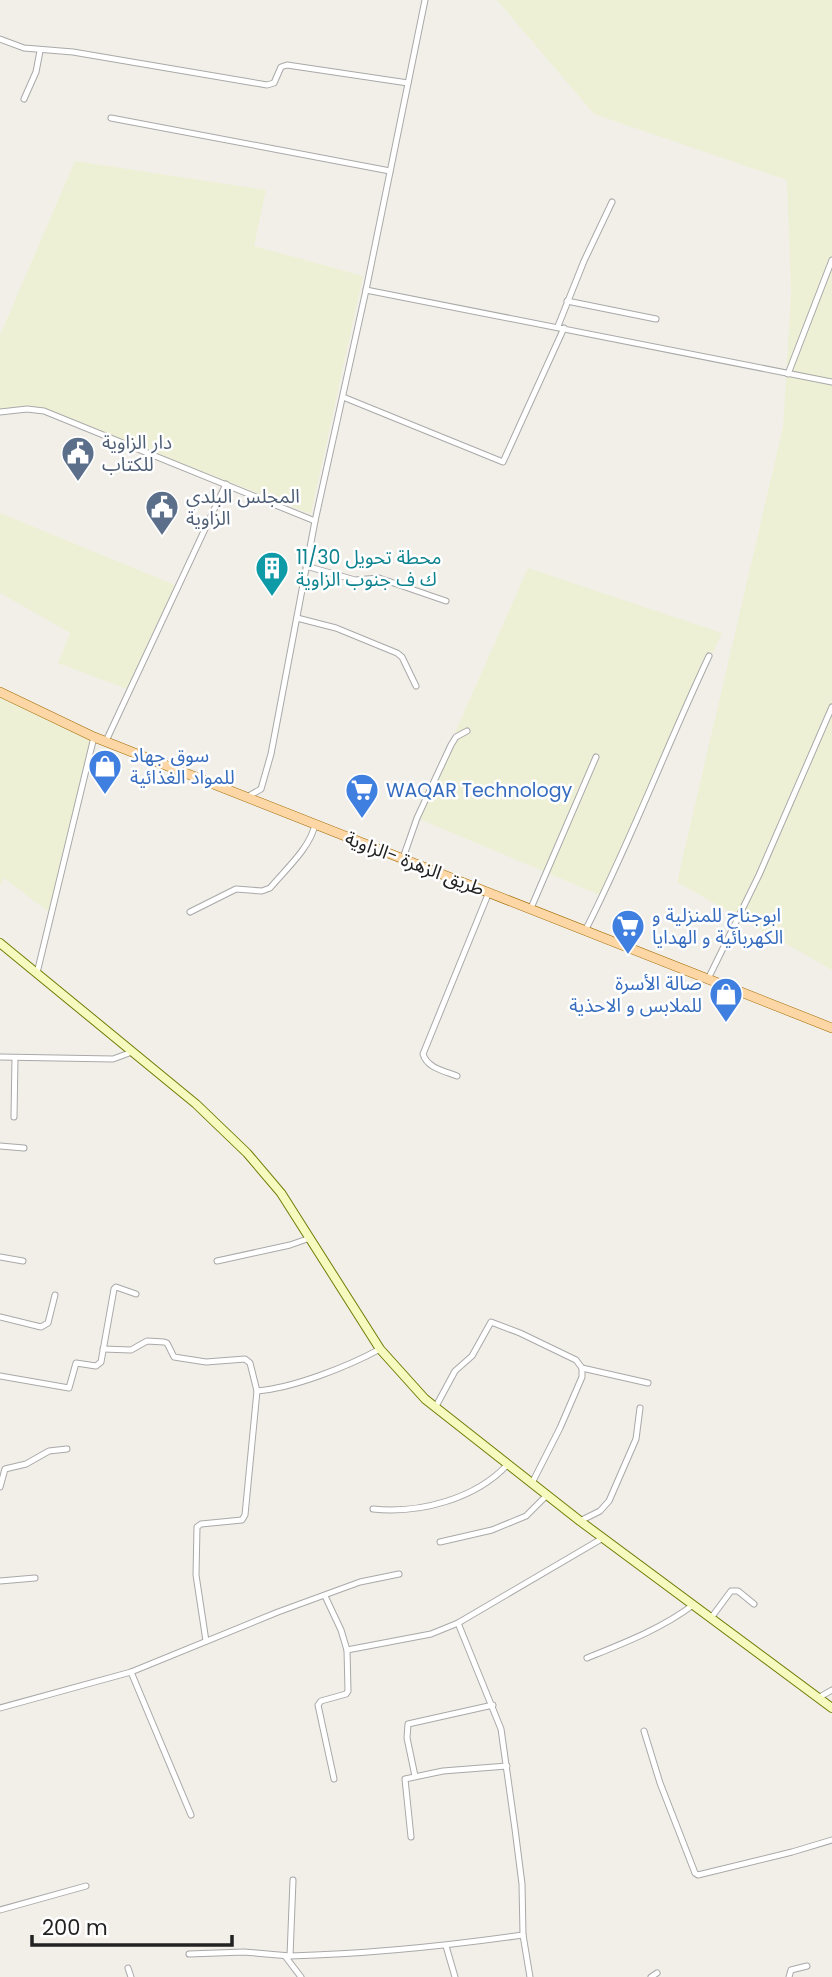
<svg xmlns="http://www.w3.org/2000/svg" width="832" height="1977" font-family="Poppins,'Noto Sans Arabic',sans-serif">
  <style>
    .farmland { fill: #eef0d5 }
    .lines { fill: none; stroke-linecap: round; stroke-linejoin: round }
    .minor-casing { stroke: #a9a9a9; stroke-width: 7 }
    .secondary-casing { stroke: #707d05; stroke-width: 10 }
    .primary-casing { stroke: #a06b00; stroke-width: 10 }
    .minor { stroke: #fff; stroke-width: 5 }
    .secondary { stroke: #f7fabf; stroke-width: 8 }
    .primary { stroke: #fcd6a4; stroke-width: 9 }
    .labels { text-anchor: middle; stroke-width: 5; stroke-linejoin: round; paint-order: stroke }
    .service-label { font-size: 19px; fill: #4e5e75; stroke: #fff; text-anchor: start }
    .culture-label { font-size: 19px; fill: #0d838f; stroke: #fff; text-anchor: start }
    .shop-label { font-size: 19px; fill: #366cbe; stroke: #fff; text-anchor: start }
    .street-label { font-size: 19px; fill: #222; stroke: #fff }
  </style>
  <rect width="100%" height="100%" fill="#f2efe9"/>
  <!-- farmland -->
  <g class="farmland">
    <polygon points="497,0 832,0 832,970 677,882 783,427 791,293 787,180 594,114"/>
    <polygon points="75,161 266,190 254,246 363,276 311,514 38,407 0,410 0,335"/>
    <polygon points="0,513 175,585 127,689 58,663 70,633 0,593"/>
    <polygon points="528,568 722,633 602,896 417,818"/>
    <polygon points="0,694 92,738 50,913 4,878 0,887"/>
  </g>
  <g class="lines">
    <defs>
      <g id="minor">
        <polyline points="0,39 24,48 73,52 267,85 274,83 281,67 287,65 408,83"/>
        <polyline points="24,99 36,72 40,51"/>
        <polyline points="111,118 390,171"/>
        <polyline points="366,290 832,382"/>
        <polyline points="567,301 656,319"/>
        <polyline points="558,326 584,261 612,202"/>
        <polyline points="788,374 832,260"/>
        <polyline points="343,397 503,462 564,328"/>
        <polyline points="0,412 27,409 44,411 315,521"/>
        <polyline points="306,566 355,580 379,578 446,601"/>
        <polyline points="297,618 336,628 397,653 402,657 416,686"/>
        <polyline points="106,741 226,484"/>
        <polyline points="247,797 261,789 271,754 315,521 366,290 425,0"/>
        <polyline points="403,858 417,818 451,745 456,737 467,731"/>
        <polyline points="531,908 596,757"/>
        <path d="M190 912 236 889 262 891 270 888C285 870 311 847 315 824"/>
        <path d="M585 931C631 841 666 747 709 656"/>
        <polyline points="37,973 94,737"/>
        <polyline points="708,979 759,875 832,707"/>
        <polyline points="0,1057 113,1059 132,1052"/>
        <path d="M457 1076C444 1071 427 1068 423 1054L489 892"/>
        <polyline points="14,1117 15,1058"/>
        <polyline points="0,1146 24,1148"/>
        <polyline points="0,1257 23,1261"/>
        <polyline points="217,1261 290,1245 310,1238"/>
        <polyline points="0,1317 41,1327 48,1323 55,1295"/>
        <polyline points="103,1349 131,1350 147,1341 164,1342 167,1343 174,1357 206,1362 245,1359 250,1363 257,1391 245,1515 242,1520 201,1524 197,1527 196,1575 206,1641"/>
        <polyline points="582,1368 648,1383"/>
        <polyline points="0,1376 69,1388 76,1363 96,1366 101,1362 114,1289 116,1287 136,1294"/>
        <path d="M257 1391C293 1388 347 1367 380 1349"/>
        <polyline points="435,1408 455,1371 472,1356 491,1322 520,1333 576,1360 582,1368 582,1377 560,1428 532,1483"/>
        <polyline points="0,1487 5,1469 26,1464 49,1451 67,1449"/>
        <path d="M373 1509C419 1514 476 1499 508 1464"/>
        <polyline points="580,1521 600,1511 609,1501 636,1439 640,1408"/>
        <polyline points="440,1542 492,1530 526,1516 547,1495"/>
        <polyline points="0,1581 35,1578"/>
        <polyline points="325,1596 341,1630 347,1650 431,1634 458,1623 603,1538"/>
        <polyline points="711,1618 731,1591 738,1591 754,1604"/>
        <polyline points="458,1623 501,1729 515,1829 522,1884 523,1935 530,1977"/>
        <path d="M587 1658C624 1643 661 1629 693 1605"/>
        <polyline points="131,1672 191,1815"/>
        <polyline points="818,1698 832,1690"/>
        <polyline points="0,1708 131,1672 278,1612 360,1582 399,1574"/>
        <polyline points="644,1731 660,1783 695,1873 698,1875 792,1852 832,1840"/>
        <polyline points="415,1776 407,1738 408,1724 493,1705"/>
        <polyline points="334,1779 318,1705 321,1701 346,1694 348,1691 347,1650"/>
        <polyline points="411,1837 405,1779 443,1771 507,1766"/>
        <path d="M293 1880 290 1956C369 1954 446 1946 523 1935"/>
        <polyline points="0,1910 86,1886"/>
        <polyline points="446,1946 455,1977"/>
        <polyline points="189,1954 244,1952 290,1956"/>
        <polyline points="285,1956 301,1977"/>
        <polyline points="128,1968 131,1977"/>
        <polyline points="651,1977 657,1973"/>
        <polyline points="789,1977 791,1970 807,1966"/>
      </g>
      <polyline id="secondary" points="0,943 196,1104 247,1153 281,1193 380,1349 425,1399 580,1521 832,1708"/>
      <polyline id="primary" points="0,692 94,737 832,1028"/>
    </defs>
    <!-- minor casing -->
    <use href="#minor" class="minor-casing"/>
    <!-- secondary casing -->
    <use href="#secondary" class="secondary-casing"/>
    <!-- primary casing -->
    <use href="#primary" class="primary-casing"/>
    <!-- minor -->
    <use href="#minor" class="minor"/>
    <!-- secondary -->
    <use href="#secondary" class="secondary"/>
    <!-- primary -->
    <use href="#primary" class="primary"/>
  </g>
  <!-- icons -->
  <defs>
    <symbol id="civic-pin" viewBox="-11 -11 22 30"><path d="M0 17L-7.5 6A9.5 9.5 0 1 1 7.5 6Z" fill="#5c6f8a" stroke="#fff"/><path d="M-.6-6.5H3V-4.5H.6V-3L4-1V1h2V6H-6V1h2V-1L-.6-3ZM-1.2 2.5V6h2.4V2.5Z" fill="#fff"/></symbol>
    <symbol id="building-pin" viewBox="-11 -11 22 30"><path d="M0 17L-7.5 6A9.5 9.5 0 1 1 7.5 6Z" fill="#0f9aa8" stroke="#fff"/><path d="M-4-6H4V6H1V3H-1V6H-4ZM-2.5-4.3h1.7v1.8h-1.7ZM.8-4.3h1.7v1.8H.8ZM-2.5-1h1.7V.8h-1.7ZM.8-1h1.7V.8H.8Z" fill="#fff"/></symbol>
    <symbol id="shop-pin" viewBox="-11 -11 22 30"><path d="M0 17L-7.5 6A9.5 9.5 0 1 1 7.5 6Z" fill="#3f7fe0" stroke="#fff"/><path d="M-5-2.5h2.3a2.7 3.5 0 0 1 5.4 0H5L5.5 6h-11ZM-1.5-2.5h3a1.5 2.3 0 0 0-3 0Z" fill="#fff"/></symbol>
    <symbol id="supermarket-pin" viewBox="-11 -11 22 30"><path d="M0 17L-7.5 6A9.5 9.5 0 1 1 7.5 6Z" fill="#3f7fe0" stroke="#fff"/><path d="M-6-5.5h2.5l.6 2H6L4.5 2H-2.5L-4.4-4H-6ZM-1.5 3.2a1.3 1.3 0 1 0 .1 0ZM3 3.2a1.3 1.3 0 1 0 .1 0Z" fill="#fff"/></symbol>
  </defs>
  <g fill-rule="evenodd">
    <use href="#civic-pin" x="59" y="434" width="38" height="52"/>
    <use href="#civic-pin" x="143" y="488" width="38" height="52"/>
    <use href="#building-pin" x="253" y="549" width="38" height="52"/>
    <use href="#shop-pin" x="86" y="747" width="38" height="52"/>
    <use href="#supermarket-pin" x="343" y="771" width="38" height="52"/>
    <use href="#supermarket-pin" x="609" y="907" width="38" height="52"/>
    <use href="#shop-pin" x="707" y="975" width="38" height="52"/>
  </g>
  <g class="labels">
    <!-- service labels -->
    <g class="service-label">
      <text x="102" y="449">دار الزاوية<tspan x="102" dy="22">للكتاب</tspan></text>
      <text x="186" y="503">المجلس البلدي<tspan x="186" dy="22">الزاوية</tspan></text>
    </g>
    <!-- culture labels -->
    <g class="culture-label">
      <text x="296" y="564">محطة تحويل 11/30<tspan x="296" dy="22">ك ف جنوب الزاوية</tspan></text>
    </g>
    <!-- shop labels -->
    <g class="shop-label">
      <text x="130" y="762">سوق جهاد<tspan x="130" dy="22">للمواد الغذائية</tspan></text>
      <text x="386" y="797">WAQAR Technology</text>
      <text x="652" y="922">ابوجناح للمنزلية و<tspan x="652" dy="22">الكهربائية و الهدايا</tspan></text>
      <text x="702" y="990" text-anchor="end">صالة الأسرة<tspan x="702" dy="22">للملابس و الاحذية</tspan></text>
    </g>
    <!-- street labels -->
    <g class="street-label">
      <text transform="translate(415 863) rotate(21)" y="7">طريق الزهرة -الزاوية</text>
    </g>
  </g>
  <!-- scale -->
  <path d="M32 1935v10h200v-10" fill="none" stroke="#222222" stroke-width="3.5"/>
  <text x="42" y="1935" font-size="21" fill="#222222" stroke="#ffffff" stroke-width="5" paint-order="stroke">200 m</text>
</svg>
